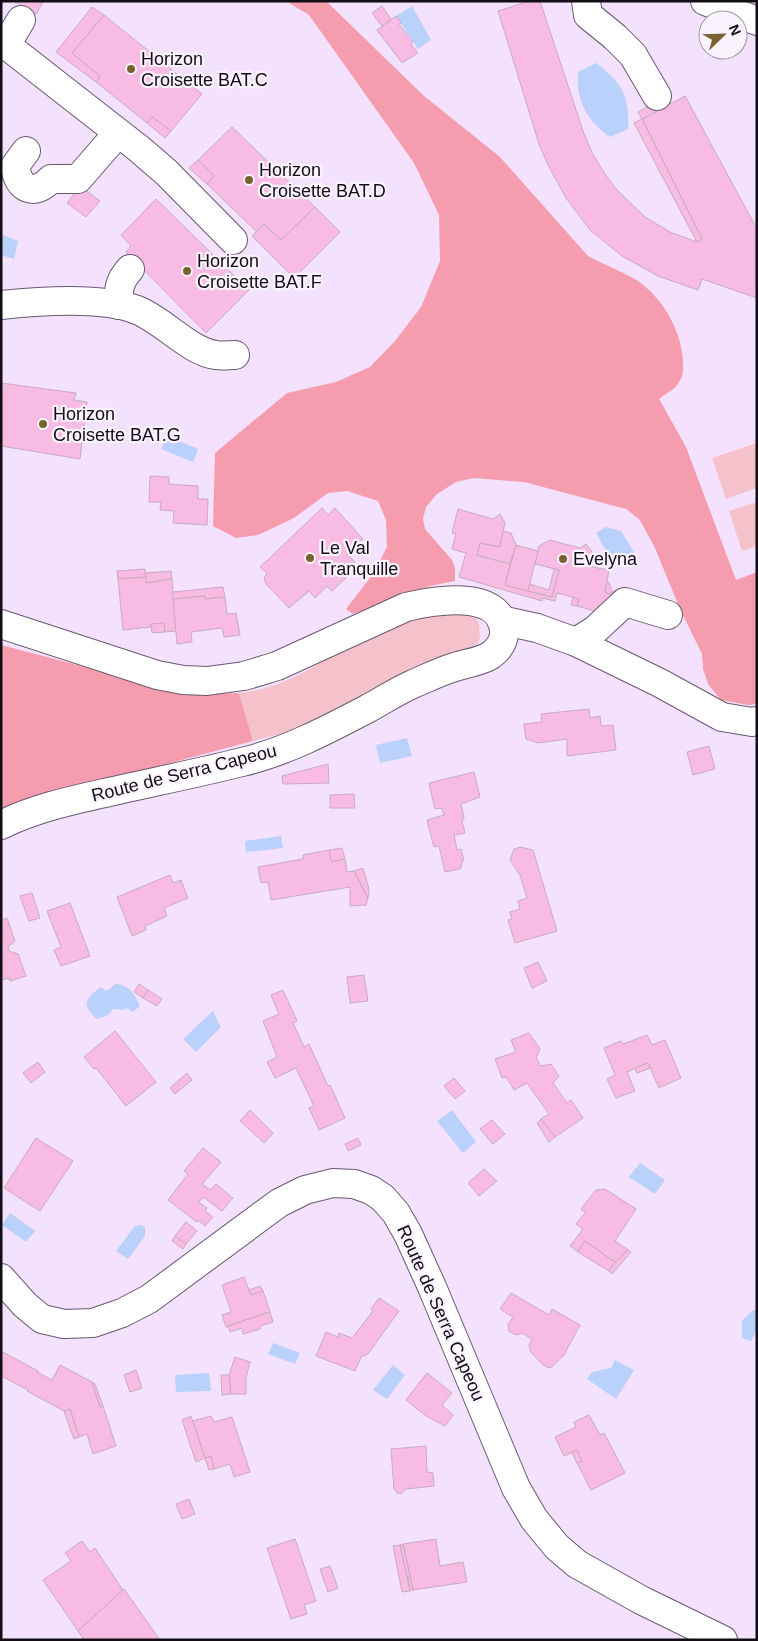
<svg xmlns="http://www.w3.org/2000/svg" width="758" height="1641" font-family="Arial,sans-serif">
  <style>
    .green { fill: #f5c2cc }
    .forest { fill: #f59caf }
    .water { fill: #bad1fc }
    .building { fill: #f8bbe3; stroke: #c9acbe }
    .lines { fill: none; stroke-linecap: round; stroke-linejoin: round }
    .minor-casing { stroke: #685870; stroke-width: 30 }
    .minor { stroke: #fff; stroke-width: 28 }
    .poi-dot { fill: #796132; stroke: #faf3fe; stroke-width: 2 }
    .labels { text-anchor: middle; stroke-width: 4.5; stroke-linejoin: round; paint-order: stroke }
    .poi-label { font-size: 18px; fill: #130d16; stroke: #faf3fe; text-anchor: start }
    .street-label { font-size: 18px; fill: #130d16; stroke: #faf3fe }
  </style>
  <rect width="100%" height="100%" fill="#f3e1fd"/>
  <!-- green -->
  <g class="green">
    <polygon points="757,443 757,488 726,499 712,458"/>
    <polygon points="757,502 757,546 742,551 729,511"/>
    <path d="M446 612H463L474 616 479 623 480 637 478 643 465 650 439 658 401 674 327 715 280 734 253 741 239 693C291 688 324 658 368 635 392 623 419 617 446 612Z"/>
  </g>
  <!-- forest -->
  <g class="forest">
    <path d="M286 1H326L424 96 500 157 588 256C603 264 618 270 633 278 658 292 678 324 682 352 683 361 685 374 679 382 676 389 665 394 659 399L686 447 736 580 757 572V704L748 705 721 700 708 684 703 669 702 654 680 609 655 548 640 520 626 509 524 482 474 478 456 482 437 494 426 507 423 519 425 529 452 560 455 568V581L430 586 353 614 346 609 373 574 387 547 386 520 378 501 347 491 328 493 294 518 258 535 236 538 213 526 215 453 287 393 336 382 370 367 395 341 421 307 440 261 439 215 414 163 309 15Z"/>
    <polygon points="1,645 184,693 215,694 239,693 253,741 1,808"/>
  </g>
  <!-- water -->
  <g class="water">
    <polygon points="412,6 431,40 418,49 396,16"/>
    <path d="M596 63C622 82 630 97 628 129L610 137C587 121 576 101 578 72Z"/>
    <polygon points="1,234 18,241 14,259 1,255"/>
    <polygon points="167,436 198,449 193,462 161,449"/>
    <polygon points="606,527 621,531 635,554 615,567 596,533"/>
    <polygon points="407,738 412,756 380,763 376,745"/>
    <polygon points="281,836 283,848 246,852 245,841"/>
    <path d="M115 984C127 983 136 995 140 1006L133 1012 127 1008 122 1010 113 1009 108 1015 97 1019C81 1005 85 998 101 987L106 991 110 989Z"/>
    <polygon points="213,1011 221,1027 196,1052 183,1039"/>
    <polygon points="452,1110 476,1142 463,1153 437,1121"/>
    <polygon points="640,1163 665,1180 655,1194 629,1177"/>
    <polygon points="10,1213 35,1231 26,1242 2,1225"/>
    <polygon points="141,1225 145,1227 145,1236 128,1259 116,1251 135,1226"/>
    <polygon points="753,1310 757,1310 757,1330 751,1341 742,1338 742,1321"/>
    <polygon points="273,1343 300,1353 295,1364 268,1354"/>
    <polygon points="615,1360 634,1370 616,1399 587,1379 592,1372 611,1368"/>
    <polygon points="393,1365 405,1375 387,1399 373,1390"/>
    <polygon points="209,1373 211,1391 176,1392 175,1375"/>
  </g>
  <!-- building -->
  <g class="building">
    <polygon points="14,1 41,1 43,2 36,14"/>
    <polygon points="529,1 540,1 583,131 592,153 605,174 617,190 645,217 670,232 697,242 702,239 642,119 685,96 757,229 757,298 702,279 698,290 658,276 622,256 590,230 566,198 548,165 539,144 498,11"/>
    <polygon points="382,6 391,19 382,26 372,13"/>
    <polygon points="92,7 104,15 72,53 100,76 96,82 56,52"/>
    <polygon points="104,15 202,94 171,131 152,117 147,123 96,82 100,76 72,53"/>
    <polygon points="396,16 401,23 399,24 413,42 411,44 418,53 402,63 377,30"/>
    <polygon points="658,101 663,108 642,119 638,112"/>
    <polygon points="152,117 171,131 165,138 147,123"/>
    <polygon points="642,119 702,239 697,242 634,123"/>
    <polygon points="232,127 315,207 281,240 264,224 257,232 207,184 214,176 198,160"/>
    <polygon points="198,160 214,176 207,184 189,168"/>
    <polygon points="80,186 100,201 86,217 67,203"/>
    <polygon points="156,199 249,290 206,333 126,252 131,246 121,235"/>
    <polygon points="315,207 340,232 294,278 252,236 264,224 281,240"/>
    <polygon points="1,383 76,393 74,400 87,402 80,459 1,446"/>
    <polygon points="150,476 169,477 169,484 198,486 198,499 208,499 207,525 173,523 174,511 160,510 161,502 149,502"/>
    <polygon points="322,508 328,515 335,508 363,539 347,554 355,562 343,574 347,577 332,591 327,586 315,598 309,591 289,608 266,584 264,578 267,573 260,567"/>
    <polygon points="458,509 493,519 500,514 505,523 500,547 480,543 477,555 510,564 505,585 552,597 559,570 535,564 539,546 550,540 580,548 586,544 592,552 588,566 609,570 605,592 609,594 616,590 620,593 605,614 577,606 579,599 557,593 555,601 542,598 542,601 459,577 466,553 452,549 456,534 452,533"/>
    <polygon points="503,531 511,533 516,545 510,564 477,555 480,543 500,547"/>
    <polygon points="516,545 538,551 528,591 505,585"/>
    <polygon points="145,569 146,577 118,579 117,571"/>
    <polygon points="554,569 559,570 552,597 528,591 530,584 549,590"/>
    <polygon points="171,571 172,579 146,583 145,573"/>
    <polygon points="146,577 146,583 172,579 176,631 165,632 164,623 151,624 151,627 123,630 118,579"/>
    <polygon points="607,582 609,583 612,591 609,594 605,592"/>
    <polygon points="223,587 225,597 205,599 205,596 173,599 173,592"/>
    <polygon points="205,596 205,599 225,597 227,614 236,613 240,635 224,637 222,628 191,632 192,642 177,644 173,599"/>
    <polygon points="573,597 579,599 577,606 571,605"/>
    <polygon points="164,623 165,632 152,633 151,624"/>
    <polygon points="589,709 590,718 600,716 601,726 613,725 616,750 567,756 567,739 538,743 526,739 524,724 542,722 541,714"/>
    <polygon points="709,746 715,769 693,775 687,752"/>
    <polygon points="328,764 329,783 283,784 282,776"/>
    <polygon points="474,772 480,797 461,804 464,818 462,821 465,833 454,835 457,850 461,849 464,860 462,860 462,864 460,869 445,872 439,846 434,847 427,820 444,815 442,808 435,809 429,783"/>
    <polygon points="354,794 355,808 330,808 330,795"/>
    <polygon points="521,847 533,850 557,931 515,943 508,920 512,919 510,912 520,909 518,901 527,898 520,875 510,860 514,849"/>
    <polygon points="342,848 345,859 331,862 329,850"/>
    <polygon points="329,850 331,862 345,859 347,872 354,871 368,898 366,905 350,906 350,887 271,900 268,882 261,883 258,867 303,859 303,855"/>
    <polygon points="363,868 369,889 368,898 354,871"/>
    <polygon points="170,875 173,883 181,880 188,898 164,908 167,916 145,926 146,930 132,936 117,897"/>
    <polygon points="32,893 40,918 29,921 20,896"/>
    <polygon points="70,903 90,956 61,966 54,950 61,947 47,911"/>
    <polygon points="7,918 15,941 8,947 9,951 18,954 26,976 10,981 9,978 1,980 1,920"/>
    <polygon points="538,962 547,981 532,988 524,968"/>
    <polygon points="364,975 368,1001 350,1003 347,977"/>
    <polygon points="139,984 148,990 143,998 134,992"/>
    <polygon points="148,990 162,999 157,1006 143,998"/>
    <polygon points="283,990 297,1021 293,1023 304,1047 309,1044 328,1086 330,1085 345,1118 319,1130 309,1108 314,1106 296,1068 275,1078 267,1062 277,1057 263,1021 279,1014 271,995"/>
    <polygon points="115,1031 156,1082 126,1106 96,1068 94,1069 84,1057"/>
    <polygon points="529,1033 540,1049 536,1058 541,1066 551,1064 559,1076 553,1083 567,1103 571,1100 583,1118 555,1137 541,1119 549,1114 527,1083 514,1090 506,1077 502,1078 495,1059 516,1052 511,1040"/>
    <polygon points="647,1035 652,1045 665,1040 681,1078 659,1088 648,1063 627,1072 635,1091 616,1098 607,1079 615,1075 604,1048 621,1041 623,1044"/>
    <polygon points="38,1062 45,1072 31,1083 23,1073"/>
    <polygon points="648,1063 650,1068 637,1073 635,1068"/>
    <polygon points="187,1073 192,1080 175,1094 170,1088"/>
    <polygon points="454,1078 465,1091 455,1099 444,1086"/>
    <polygon points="250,1110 273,1133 264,1143 240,1121"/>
    <polygon points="541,1119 555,1137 549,1142 537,1123"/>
    <polygon points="492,1120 505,1134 493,1144 480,1129"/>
    <polygon points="36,1138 73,1161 40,1211 4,1188"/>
    <polygon points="358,1138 361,1145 348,1151 345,1144"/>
    <polygon points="203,1148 221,1162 202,1184 210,1190 216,1184 233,1198 222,1211 203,1197 199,1202 207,1208 205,1211 213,1217 205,1226 198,1220 197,1222 168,1200 188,1174 184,1171"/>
    <polygon points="484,1169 497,1181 479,1196 468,1183"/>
    <polygon points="605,1189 636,1209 615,1241 628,1250 615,1262 585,1241 578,1252 570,1246 583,1229 576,1224 585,1213 581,1209 596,1190"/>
    <polygon points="186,1222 197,1231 186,1244 175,1236"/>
    <polygon points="175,1236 186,1244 183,1249 172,1241"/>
    <polygon points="585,1241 615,1262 609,1271 578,1252"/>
    <polygon points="628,1250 631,1252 612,1274 609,1271 615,1262"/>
    <polygon points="244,1277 251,1295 263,1291 270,1312 226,1327 222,1315 231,1312 222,1285"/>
    <polygon points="260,1286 263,1291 251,1295 249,1290"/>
    <polygon points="511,1293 549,1315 552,1309 580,1325 564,1355 552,1367 549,1368 543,1365 531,1352 529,1345 532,1339 522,1333 516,1335 509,1331 508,1325 513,1317 500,1309"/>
    <polygon points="379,1298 399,1311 368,1354 361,1357 355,1371 316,1356 326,1332 338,1337 339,1333 352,1338 373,1311 371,1309"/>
    <polygon points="270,1312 273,1322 260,1326 260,1329 243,1334 242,1328 230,1332 228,1326"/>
    <polygon points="1,1351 38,1371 37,1372 52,1380 60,1365 92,1382 100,1407 103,1406 116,1446 93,1454 87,1434 79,1437 70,1409 64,1411 27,1391 28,1390 1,1376"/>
    <polygon points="235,1357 250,1362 246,1378 246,1394 231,1394 229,1375"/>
    <polygon points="136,1370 142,1388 130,1392 124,1375"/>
    <polygon points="427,1373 452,1393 442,1405 453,1415 445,1426 426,1416 406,1400"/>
    <polygon points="221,1375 229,1375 231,1394 222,1395"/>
    <polygon points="92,1382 95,1384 103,1406 100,1407"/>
    <polygon points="70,1409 79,1437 74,1439 64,1411"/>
    <polygon points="589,1415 600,1435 604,1433 625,1473 591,1490 577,1463 582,1461 577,1450 564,1456 555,1437 576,1427 574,1422"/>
    <polygon points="191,1416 205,1458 196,1462 182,1420"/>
    <polygon points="211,1416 214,1422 232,1417 250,1472 234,1477 230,1464 214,1469 211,1456 205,1458 193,1421"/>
    <polygon points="426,1446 427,1472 433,1473 434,1486 406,1489 402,1493 397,1493 394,1489 391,1449"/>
    <polygon points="577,1450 582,1461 577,1463 572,1453"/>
    <polygon points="211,1456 214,1469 209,1470 205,1458"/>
    <polygon points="189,1499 195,1514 182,1519 176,1504"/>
    <polygon points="295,1539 316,1601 304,1605 307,1614 291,1619 267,1548"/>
    <polygon points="436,1539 440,1566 463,1562 467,1582 413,1590 403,1544"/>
    <polygon points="82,1541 90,1552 95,1548 123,1590 78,1631 43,1580 71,1561 65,1553"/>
    <polygon points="403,1544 413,1590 410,1591 408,1576 406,1577 400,1545"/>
    <polygon points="400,1545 410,1591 402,1592 393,1546"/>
    <polygon points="330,1566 338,1588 328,1592 320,1569"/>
    <polygon points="124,1589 160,1640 84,1640 78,1631"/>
  </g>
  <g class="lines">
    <defs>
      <g id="minor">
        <polyline points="586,1 588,15 615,37 633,55 657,96"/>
        <polyline points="705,1 757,21"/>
        <polyline points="1,41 138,148 166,172 233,240"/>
        <polyline points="6,45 21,20"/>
        <path d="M26 151 15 166C18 189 34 197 51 179H78L118 133"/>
        <path d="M1 305C39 301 102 296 137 310 163 320 190 352 216 355 222 356 229 355 235 355"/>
        <path d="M119 305C118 290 119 281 130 269"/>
        <polyline points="501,620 537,628 576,642 660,683 722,717 752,722 757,721"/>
        <path d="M1 624 157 675 183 680 207 681 244 676 277 666 406 607C432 601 500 588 504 630 505 640 499 649 491 655 480 662 467 663 455 667 441 671 427 678 413 684 397 691 382 701 367 709 327 730 285 752 242 762 198 773 153 782 109 792 73 800 35 808 1 825"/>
        <polyline points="576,642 595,630 625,602 668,615"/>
        <polyline points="1,1278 25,1305 42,1319 64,1324 93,1323 122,1313 149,1299 279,1203 305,1190 333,1183 354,1184 371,1190 383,1198 396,1213 408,1234 432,1287 516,1488 534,1519 557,1547 577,1564 641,1600 723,1640"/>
      </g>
    </defs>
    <!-- minor casing -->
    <use href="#minor" class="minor-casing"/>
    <!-- minor -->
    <use href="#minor" class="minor"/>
  </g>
  <!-- markers -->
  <g class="poi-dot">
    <circle cx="131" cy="69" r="5"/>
    <circle cx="249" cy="180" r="5"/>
    <circle cx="187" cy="271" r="5"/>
    <circle cx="43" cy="424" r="5"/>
    <circle cx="310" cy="558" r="5"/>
    <circle cx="563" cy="559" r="5"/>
  </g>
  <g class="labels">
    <!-- poi labels -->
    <g class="poi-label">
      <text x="141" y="65">Horizon<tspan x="141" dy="21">Croisette BAT.C</tspan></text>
      <text x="259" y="176">Horizon<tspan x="259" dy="21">Croisette BAT.D</tspan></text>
      <text x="197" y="267">Horizon<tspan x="197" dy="21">Croisette BAT.F</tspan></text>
      <text x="53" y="420">Horizon<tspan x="53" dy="21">Croisette BAT.G</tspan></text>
      <text x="320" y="554">Le Val<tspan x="320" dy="21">Tranquille</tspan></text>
      <text x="573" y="565">Evelyna</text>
    </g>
    <!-- street labels -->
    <g class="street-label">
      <text transform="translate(184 773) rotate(-14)" y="6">Route de Serra Capeou</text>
      <text transform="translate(441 1313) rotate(66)" y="6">Route de Serra Capeou</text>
    </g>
  </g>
  <!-- border -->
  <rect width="758" height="1641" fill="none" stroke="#130d16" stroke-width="5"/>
  <!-- north arrow -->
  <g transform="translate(723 35) rotate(67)"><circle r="24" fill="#faf3fe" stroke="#9e97a1"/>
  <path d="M0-4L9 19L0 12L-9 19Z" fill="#796132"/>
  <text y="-8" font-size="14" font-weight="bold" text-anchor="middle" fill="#130d16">N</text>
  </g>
</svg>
